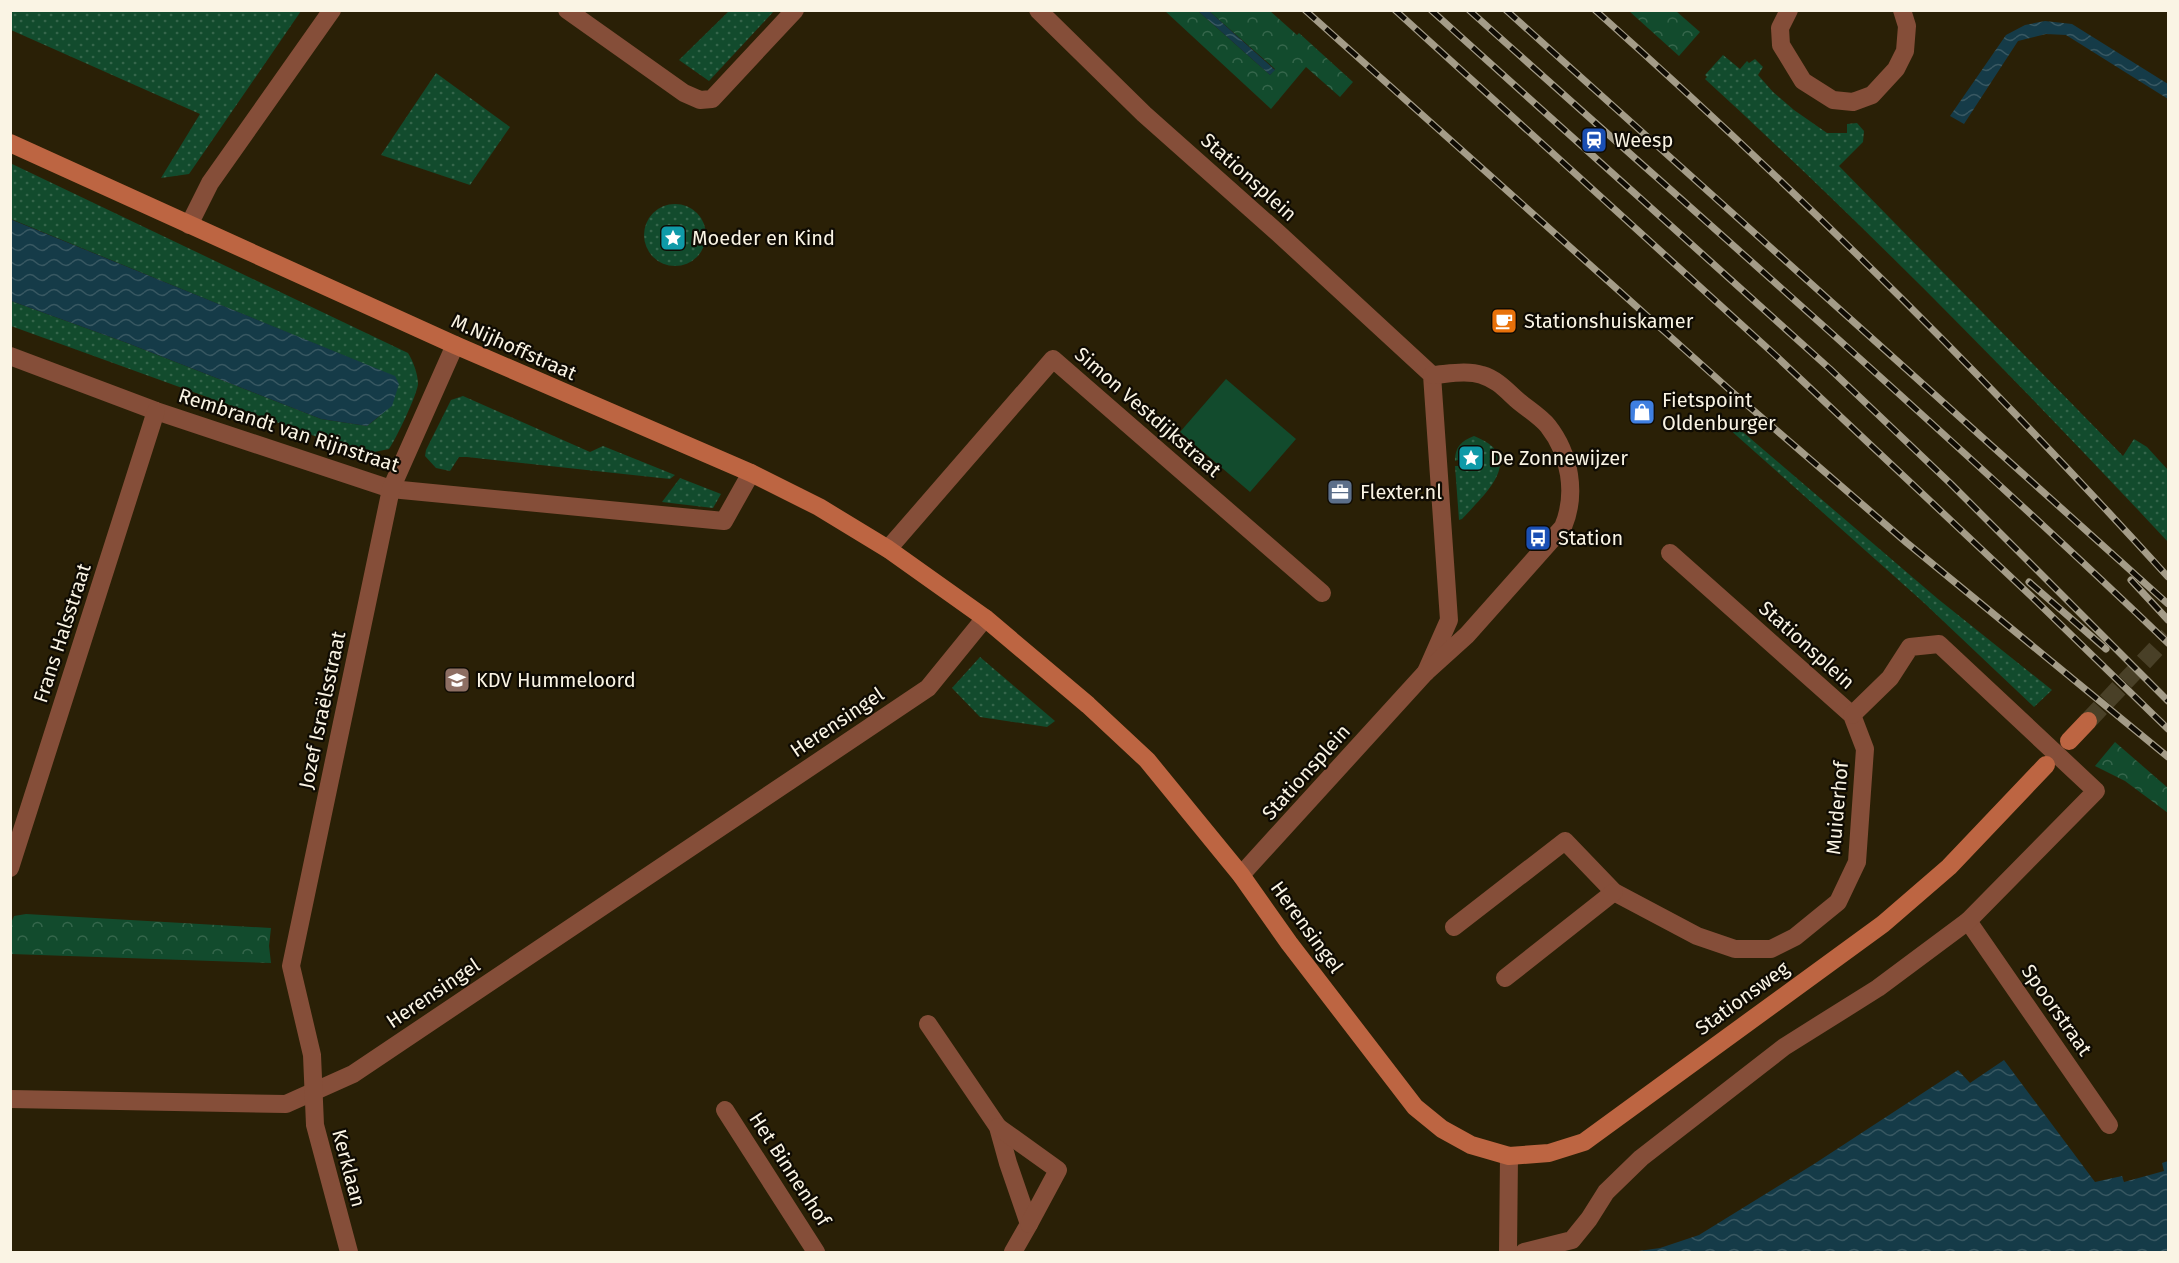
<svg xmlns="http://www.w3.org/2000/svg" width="2179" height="1263" font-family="'Fira Sans',sans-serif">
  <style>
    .grass { fill: url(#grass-dots) }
    .forest { fill: url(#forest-crowns) }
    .park { fill: #124b2d }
    .water { fill: url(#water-waves) }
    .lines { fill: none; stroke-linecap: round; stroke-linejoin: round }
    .secondary-tunnel { stroke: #494027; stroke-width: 18; stroke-dasharray: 18 9; stroke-linecap: butt }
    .street { stroke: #854e39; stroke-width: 18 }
    .secondary { stroke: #bd6542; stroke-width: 18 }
    .rail-casing { stroke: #a49c88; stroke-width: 7 }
    .rail { stroke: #0f0b03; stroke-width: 4.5; stroke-dasharray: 14; stroke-linecap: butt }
    .labels { text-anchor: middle; stroke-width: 4.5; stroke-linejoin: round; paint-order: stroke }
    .poi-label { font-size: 20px; fill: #faf4e4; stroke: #0f0b03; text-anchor: start }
    .street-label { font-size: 20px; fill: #faf4e4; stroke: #0f0b03 }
  </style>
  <defs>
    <pattern id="grass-dots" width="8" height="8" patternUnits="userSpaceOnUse" patternTransform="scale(1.5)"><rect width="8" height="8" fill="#124b2d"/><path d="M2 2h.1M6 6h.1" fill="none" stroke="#35664b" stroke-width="1.8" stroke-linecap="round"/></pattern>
    <pattern id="forest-crowns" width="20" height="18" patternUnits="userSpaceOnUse" patternTransform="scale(1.5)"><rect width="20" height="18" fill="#124b2d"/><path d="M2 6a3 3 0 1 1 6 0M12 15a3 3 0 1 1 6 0" fill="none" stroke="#35664b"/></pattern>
    <pattern id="water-waves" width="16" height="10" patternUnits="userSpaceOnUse" patternTransform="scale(1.5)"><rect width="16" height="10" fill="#153b48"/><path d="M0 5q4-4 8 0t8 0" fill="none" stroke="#385862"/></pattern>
  </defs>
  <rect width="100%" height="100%" fill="#2a2006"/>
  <!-- grass -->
  <g class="grass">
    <polygon points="11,10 301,10 301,11 189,174 161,178 200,114 11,30"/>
    <polygon points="730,10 774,11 709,81 679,60"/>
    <path d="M1723 55 1740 69 1747 61 1749 63 1755 59 1763 67 1758 75 1773 92 1794 110 1827 133H1847V124L1857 123 1864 131 1863 142 1839 166 2123 456 2134 439 2147 447 2168 470V542C2019 382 1866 227 1705 79L1707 77 1705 75Z"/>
    <polygon points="436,73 510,127 470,185 381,155"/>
    <path d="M10 163 408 353C413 361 418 374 418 384 417 395 396 439 389 449L364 454 11 326V301L127 343 321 419 367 426 381 415 384 372 11 219Z"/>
    <circle cx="675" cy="235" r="31"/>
    <polygon points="463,396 590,452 603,446 675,475 670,479 467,457 459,457 450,471 436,468 425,456 426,450 451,400"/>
    <polygon points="1735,421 1738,425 1737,427 1938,599 2052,690 2034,707 1922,601 1728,428"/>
    <path d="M1474 436C1528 457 1485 494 1462 519L1459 520 1455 466H1462L1466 469 1472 471C1479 467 1482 464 1481 456L1472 450 1464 452 1461 459 1455 461C1455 447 1461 441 1474 436Z"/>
    <polygon points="680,478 721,494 713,508 662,502"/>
    <polygon points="980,657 1055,721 1047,727 980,717 952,688"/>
  </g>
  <!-- forest -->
  <g class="forest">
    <polygon points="1165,11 1198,11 1270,75 1275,69 1209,11 1270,11 1297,35 1299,33 1353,82 1340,97 1306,67 1271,109"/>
    <polygon points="1629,11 1676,11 1700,32 1679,56"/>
    <polygon points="2115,742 2168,788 2168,813 2125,781 2095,766"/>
    <polygon points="26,914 271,928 269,946 271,963 11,954 11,923 14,916"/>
  </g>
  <!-- park -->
  <polygon class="park" points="1226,379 1296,439 1250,492 1180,432"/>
  <!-- water -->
  <g class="water">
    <polygon points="1198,11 1209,11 1275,70 1270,75"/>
    <polygon points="2045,21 2072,24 2168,84 2168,99 2066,35 2046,34 2018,41 1964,124 1950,116 2006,35 2025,25"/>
    <polygon points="10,219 395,376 399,384 392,406 367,426 321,419 127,343 11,301"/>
    <polygon points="2004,1060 2095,1182 2122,1176 2124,1182 2164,1171 2162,1163 2168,1161 2168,1252 1631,1252 1660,1248 1699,1235 1814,1164 1958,1070 1970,1083"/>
  </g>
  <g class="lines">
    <!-- secondary-tunnel -->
    <polyline class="secondary-tunnel" points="2088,721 2168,636"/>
    <!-- street -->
    <g class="street">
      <polyline points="567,10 684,93 700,100 712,99 795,10"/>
      <polyline points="1038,10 1144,114 1278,233 1432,375 1449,620 1426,672"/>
      <polyline points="1789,10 1780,28 1781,45 1803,81 1833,100 1853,102 1872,95 1896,69 1905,51 1907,26 1902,10"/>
      <polyline points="189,225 210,183 332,10"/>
      <polyline points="10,356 156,411 391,489 724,521 751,473"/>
      <polyline points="888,549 1053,359 1322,593"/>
      <polyline points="10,868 156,411"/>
      <path d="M1241 875 1426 672 1467 635 1563 527C1577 494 1570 454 1548 426 1540 416 1526 408 1516 399 1506 390 1496 379 1482 375 1467 370 1448 374 1432 375"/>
      <polyline points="1968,921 2109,1125"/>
      <polyline points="1454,927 1565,841 1614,892 1697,936 1735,949 1771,949 1795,937 1838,902 1857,862 1865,749 1852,715 1670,553"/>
      <polyline points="1505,978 1614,892"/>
      <polyline points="928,1024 998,1127 1008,1163 1029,1224 1013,1252"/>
      <polyline points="10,1099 286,1104 353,1074 928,688 985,618"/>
      <polyline points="725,1110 816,1252"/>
      <polyline points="998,1127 1058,1170 1029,1224"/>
      <polyline points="349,1252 315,1125 312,1055 291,966 391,489 455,345"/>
      <polyline points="1508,1252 1509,1156"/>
      <polyline points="1524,1252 1572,1240 1589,1219 1606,1192 1641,1158 1784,1047 1878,988 1968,921 2096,791 1939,644 1910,647 1890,678 1852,715"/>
    </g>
    <!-- secondary -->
    <g class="secondary">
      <polyline points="10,143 455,345 751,473 819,507 888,549 985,618 1088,705 1147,760 1241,875 1289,943 1415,1107 1442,1129 1471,1145 1509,1156 1549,1153 1584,1142 1883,924 1949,867 2046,765"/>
      <polyline points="2069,741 2088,721"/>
    </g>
    <defs>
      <g id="rail">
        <polyline points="1305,10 1731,391 1907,543 2168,757"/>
        <polyline points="1395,10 1775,355 2031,596 2168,729"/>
        <polyline points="1431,10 1830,369 1951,484 2168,701"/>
        <path d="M1469 10C1703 220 1941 426 2168 643"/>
        <polyline points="1506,10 2168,604"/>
        <path d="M1595 10C1796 189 1987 378 2168 577"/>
        <polyline points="2131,580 2168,620"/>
        <polyline points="2029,582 2106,649"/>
      </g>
    </defs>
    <!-- rail casing -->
    <use href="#rail" class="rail-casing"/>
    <!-- rail -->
    <use href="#rail" class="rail"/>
  </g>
  <!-- icons -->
  <defs>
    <symbol id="station-square" viewBox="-11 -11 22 22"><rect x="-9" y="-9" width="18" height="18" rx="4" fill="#1a4fb4" stroke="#0f0b03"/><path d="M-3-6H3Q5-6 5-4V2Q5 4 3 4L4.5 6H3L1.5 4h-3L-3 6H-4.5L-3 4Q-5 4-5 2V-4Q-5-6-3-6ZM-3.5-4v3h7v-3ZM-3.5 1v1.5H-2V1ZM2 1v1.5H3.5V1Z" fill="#fff"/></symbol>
    <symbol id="sight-square" viewBox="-11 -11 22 22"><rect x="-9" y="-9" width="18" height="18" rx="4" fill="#0f9aa8" stroke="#0f0b03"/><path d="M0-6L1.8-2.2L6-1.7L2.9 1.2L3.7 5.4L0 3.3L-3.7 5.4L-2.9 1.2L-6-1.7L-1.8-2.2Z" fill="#fff"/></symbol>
    <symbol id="cafe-square" viewBox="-11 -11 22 22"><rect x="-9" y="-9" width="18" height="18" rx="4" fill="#e8710a" stroke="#0f0b03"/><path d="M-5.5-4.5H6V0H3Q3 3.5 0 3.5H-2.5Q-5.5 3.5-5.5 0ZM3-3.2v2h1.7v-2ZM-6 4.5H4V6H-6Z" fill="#fff"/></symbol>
    <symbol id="shop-square" viewBox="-11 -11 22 22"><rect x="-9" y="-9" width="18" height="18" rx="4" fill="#3f7fe0" stroke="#0f0b03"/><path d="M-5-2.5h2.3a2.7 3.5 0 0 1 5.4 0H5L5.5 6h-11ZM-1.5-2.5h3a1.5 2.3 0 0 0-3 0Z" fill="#fff"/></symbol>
    <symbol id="office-square" viewBox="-11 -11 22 22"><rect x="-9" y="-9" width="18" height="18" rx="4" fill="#5c6f8a" stroke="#0f0b03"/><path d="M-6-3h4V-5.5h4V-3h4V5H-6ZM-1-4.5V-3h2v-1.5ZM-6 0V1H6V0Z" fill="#fff"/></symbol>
    <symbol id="bus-square" viewBox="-11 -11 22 22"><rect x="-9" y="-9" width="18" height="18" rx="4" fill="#1a4fb4" stroke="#0f0b03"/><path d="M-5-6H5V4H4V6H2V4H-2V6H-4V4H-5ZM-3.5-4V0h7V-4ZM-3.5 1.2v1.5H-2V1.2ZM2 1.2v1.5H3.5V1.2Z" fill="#fff"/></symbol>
    <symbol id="school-square" viewBox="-11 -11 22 22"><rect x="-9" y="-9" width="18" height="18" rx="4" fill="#8d6e63" stroke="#0f0b03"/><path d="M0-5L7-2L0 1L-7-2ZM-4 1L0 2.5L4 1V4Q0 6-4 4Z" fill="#fff"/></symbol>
  </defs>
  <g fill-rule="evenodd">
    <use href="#station-square" x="1579" y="125" width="30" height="30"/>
    <use href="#sight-square" x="658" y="223" width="30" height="30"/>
    <use href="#cafe-square" x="1489" y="306" width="30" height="30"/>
    <use href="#shop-square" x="1627" y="397" width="30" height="30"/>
    <use href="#sight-square" x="1456" y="443" width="30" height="30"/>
    <use href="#office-square" x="1325" y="477" width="30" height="30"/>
    <use href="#bus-square" x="1523" y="523" width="30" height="30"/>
    <use href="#school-square" x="442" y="665" width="30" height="30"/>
  </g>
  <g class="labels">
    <!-- poi labels -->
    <g class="poi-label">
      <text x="1614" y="147">Weesp</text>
      <text x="692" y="245">Moeder en Kind</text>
      <text x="1524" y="328">Stationshuiskamer</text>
      <text x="1662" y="407">Fietspoint<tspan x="1662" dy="23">Oldenburger</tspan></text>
      <text x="1490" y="465">De Zonnewijzer</text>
      <text x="1360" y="499">Flexter.nl</text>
      <text x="1558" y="545">Station</text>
      <text x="476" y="687">KDV Hummeloord</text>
    </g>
    <!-- street labels -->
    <g class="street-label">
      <text transform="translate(1249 177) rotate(42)" y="7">Stationsplein</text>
      <text transform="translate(514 347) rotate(24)" y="7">M.Nijhoffstraat</text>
      <text transform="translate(1148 412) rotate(41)" y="7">Simon Vestdijkstraat</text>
      <text transform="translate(289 430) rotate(18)" y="7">Rembrandt van Rijnstraat</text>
      <text transform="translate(62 633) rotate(-72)" y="7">Frans Halsstraat</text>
      <text transform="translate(1807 645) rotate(42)" y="7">Stationsplein</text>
      <text transform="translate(322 710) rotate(-78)" y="7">Jozef Israëlsstraat</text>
      <text transform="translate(837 722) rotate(-34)" y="7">Herensingel</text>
      <text transform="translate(1306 772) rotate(-48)" y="7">Stationsplein</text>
      <text transform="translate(1837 808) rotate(-85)" y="7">Muiderhof</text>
      <text transform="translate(1307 927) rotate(54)" y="7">Herensingel</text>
      <text transform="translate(433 993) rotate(-34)" y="7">Herensingel</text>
      <text transform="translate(1742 998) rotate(-36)" y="7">Stationsweg</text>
      <text transform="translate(2057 1010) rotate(55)" y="7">Spoorstraat</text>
      <text transform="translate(349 1168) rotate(75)" y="7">Kerklaan</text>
      <text transform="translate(790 1169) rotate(57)" y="7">Het Binnenhof</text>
    </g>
  </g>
  <!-- border -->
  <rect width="2179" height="1263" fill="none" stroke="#faf4e4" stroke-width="24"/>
</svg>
